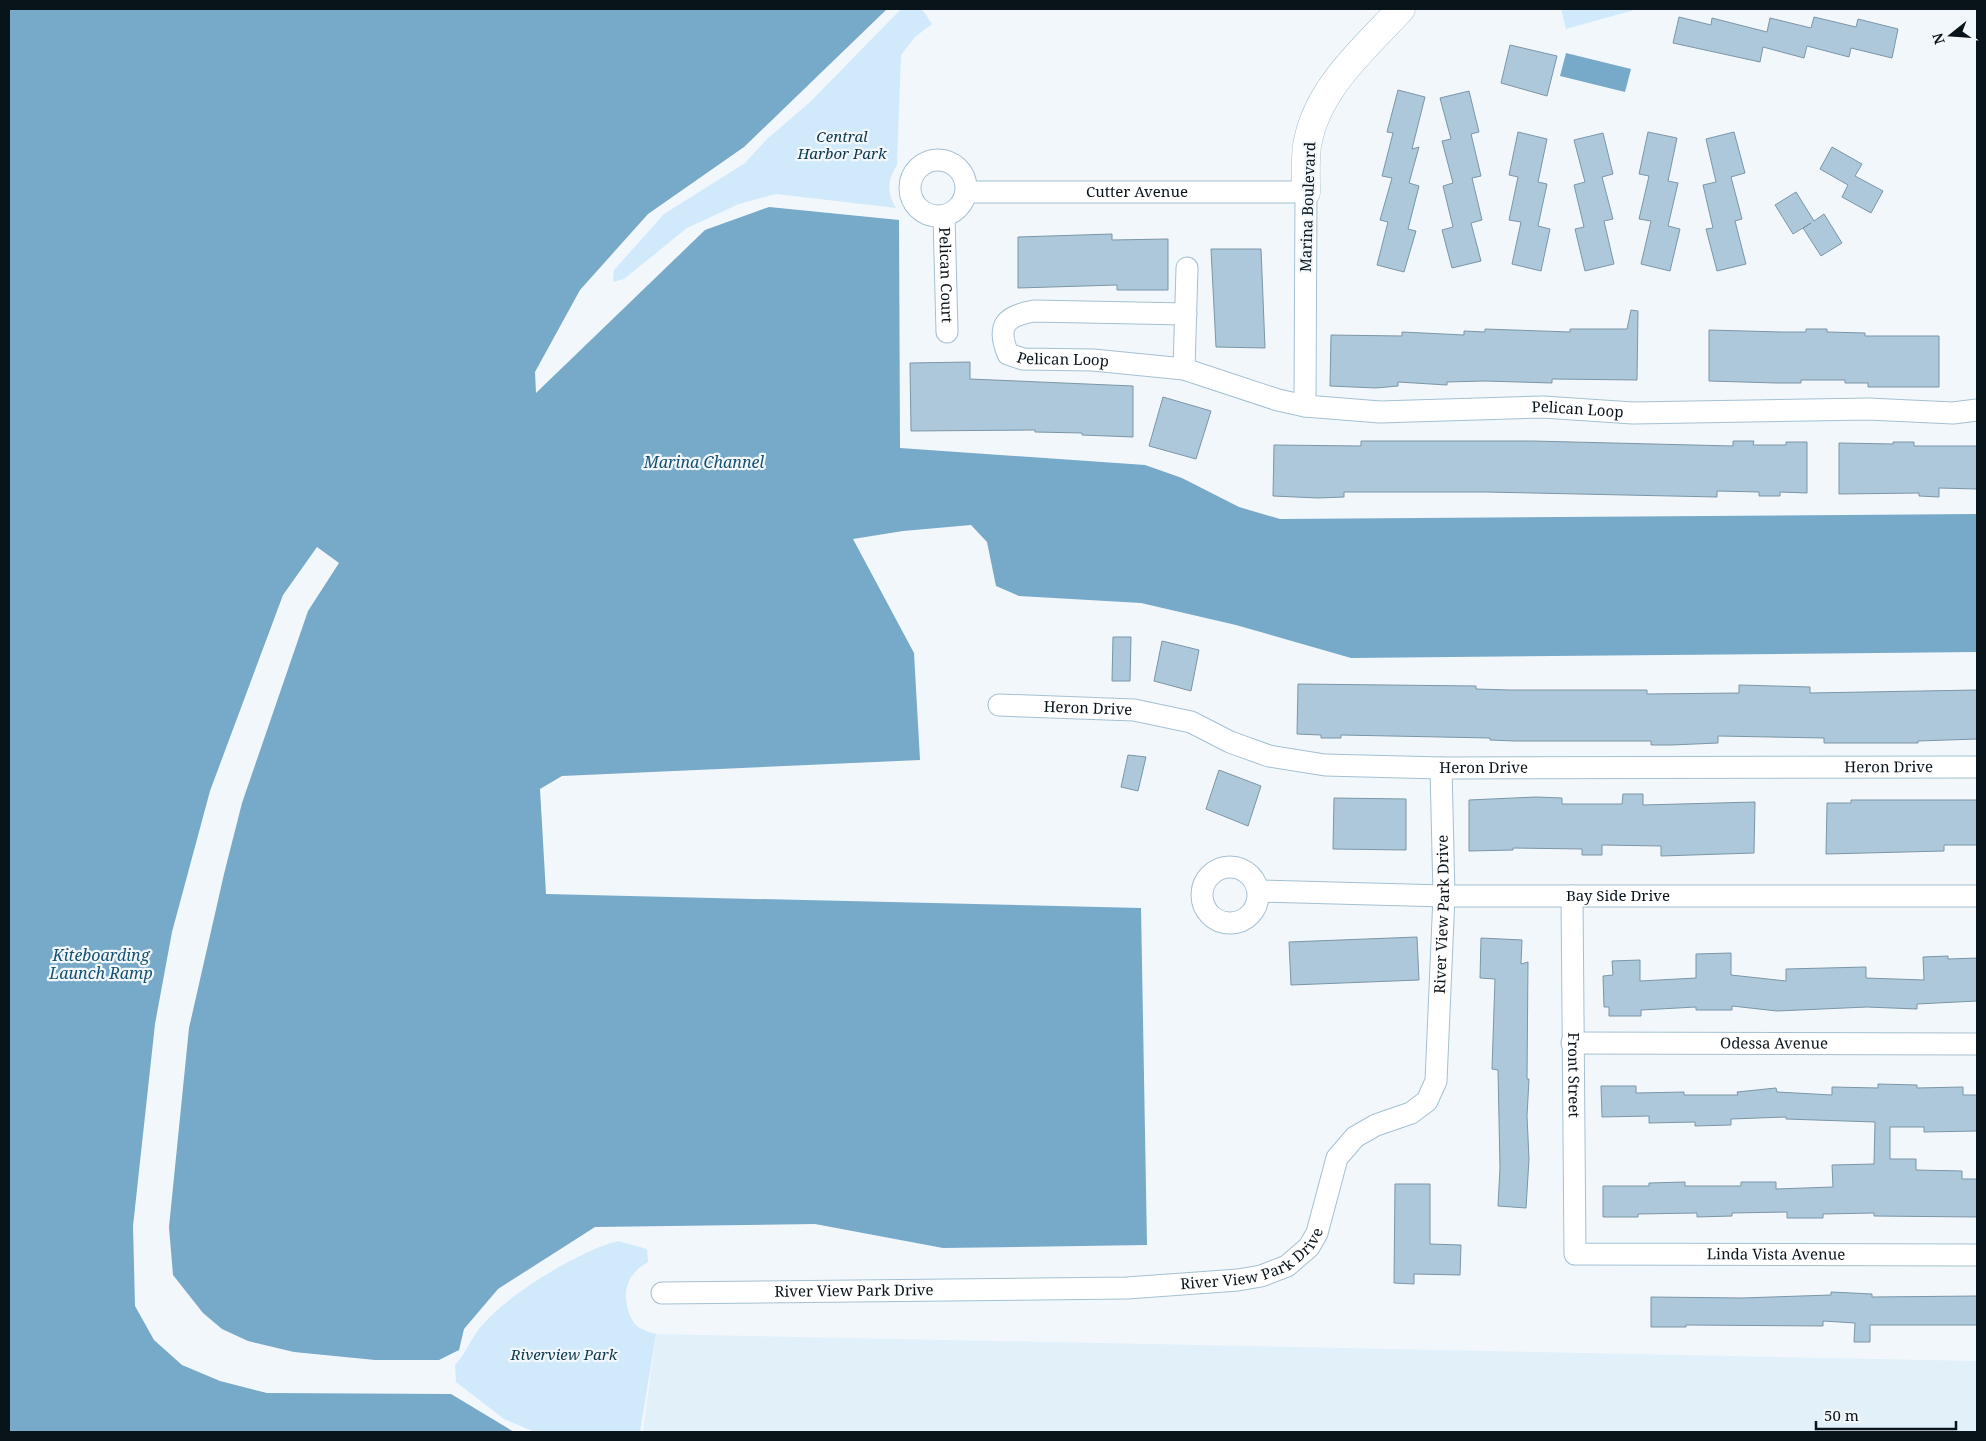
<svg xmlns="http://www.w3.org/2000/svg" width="1986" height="1441" font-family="'Noto Serif',serif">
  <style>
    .built { fill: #e2f0fa }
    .green { fill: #d1eafb }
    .water { fill: #77a9c8 }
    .building { fill: #adc8db; stroke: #7b96a7 }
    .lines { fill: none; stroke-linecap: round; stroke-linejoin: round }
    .street-casing { stroke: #a4c0d2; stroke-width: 23 }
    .secondary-casing { stroke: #a4c0d2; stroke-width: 29 }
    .street { stroke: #fff; stroke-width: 21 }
    .secondary { stroke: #fff; stroke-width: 28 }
    .labels { text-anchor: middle; stroke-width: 4.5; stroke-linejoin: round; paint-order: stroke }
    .park-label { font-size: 15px; font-style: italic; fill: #0c364c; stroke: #f2f7fb }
    .street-label { font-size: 15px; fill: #09131a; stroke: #f2f7fb }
    .water-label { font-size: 16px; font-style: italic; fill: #145171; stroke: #f2f7fb }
  </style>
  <rect width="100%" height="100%" fill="#f2f7fb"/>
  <!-- built -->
  <polygon class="built" points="656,1334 1977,1361 1977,1432 643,1432"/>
  <!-- green -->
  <g class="green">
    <path d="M901 9H922L932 24 915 37 901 55 897 165C888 179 886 193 896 208L776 194 739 204 687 228 624 279 613 282 614 270 664 214 745 163 767 139 810 102Z"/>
    <polygon points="1561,9 1638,9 1566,29"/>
    <path d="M618 1241 647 1249 648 1262C629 1273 622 1288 628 1310 630 1316 633 1323 638 1327 643 1330 650 1332 656 1334L640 1432H535L504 1419 456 1382 455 1365C467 1352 472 1335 485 1322 512 1292 579 1251 618 1241Z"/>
  </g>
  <!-- water -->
  <g class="water">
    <polygon points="9,9 887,9 744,147 648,214 580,290 535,372 536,393 705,230 769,207 899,220 900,448 1145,465 1182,478 1239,507 1280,519 1977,514 1977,652 1351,658 1236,625 1141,603 1019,596 996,586 987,542 971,525 903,531 853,539 914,653 920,760 562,776 540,789 546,894 1141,908 1147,1245 943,1248 815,1224 595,1227 498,1289 464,1329 459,1350 439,1360 375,1360 294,1352 248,1341 222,1329 203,1313 173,1275 169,1227 189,1028 224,874 242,803 308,611 339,563 317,547 283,595 210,791 172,932 155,1024 133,1226 135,1306 154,1340 182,1365 220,1381 267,1393 451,1394 514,1432 9,1432"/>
    <polygon points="1566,53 1631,69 1625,92 1560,76"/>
  </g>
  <!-- building -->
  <g class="building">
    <polygon points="1679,17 1711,25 1712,18 1767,32 1770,18 1811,28 1814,17 1856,27 1858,19 1898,29 1892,58 1851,48 1849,57 1807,46 1804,58 1763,47 1760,62 1673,43"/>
    <polygon points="1510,45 1557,56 1547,96 1501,83"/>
    <polygon points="1398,90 1425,97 1412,149 1419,147 1409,183 1419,186 1408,229 1416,231 1404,272 1377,265 1388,222 1380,220 1392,178 1382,176 1393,133 1387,132"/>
    <polygon points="1469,91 1479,132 1471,134 1481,176 1472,178 1482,220 1471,223 1481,261 1452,268 1442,230 1453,227 1443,186 1453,183 1442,141 1451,139 1440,98"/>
    <polygon points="1518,132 1547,139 1538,182 1547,184 1538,226 1550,229 1541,271 1512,264 1521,222 1509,220 1518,177 1509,175"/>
    <polygon points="1648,132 1677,138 1668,181 1678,183 1668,226 1680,229 1670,271 1641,264 1651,221 1639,219 1649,176 1639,174"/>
    <polygon points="1734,132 1745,173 1731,177 1742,219 1735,221 1746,264 1717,271 1706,229 1713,228 1703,185 1716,182 1706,139"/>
    <polygon points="1603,133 1613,174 1602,177 1613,219 1604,221 1614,264 1585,271 1575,229 1584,227 1574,185 1585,182 1574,140"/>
    <polygon points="1832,147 1862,164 1855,176 1883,191 1871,213 1842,197 1848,185 1820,169"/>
    <polygon points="1796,192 1814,221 1824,214 1842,243 1821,256 1803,228 1811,223 1793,234 1775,205"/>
    <polygon points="1112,234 1112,240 1168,239 1168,290 1117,290 1117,285 1018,288 1018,237"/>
    <polygon points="1211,249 1261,249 1265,348 1216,347"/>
    <polygon points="1631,310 1638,311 1637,380 1552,379 1552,383 1484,381 1447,382 1447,385 1398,382 1398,386 1376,388 1330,386 1331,335 1402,336 1402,332 1464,335 1464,331 1485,332 1485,329 1570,332 1570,329 1627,329"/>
    <polygon points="1806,329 1827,329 1827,332 1865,333 1865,336 1939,336 1939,387 1868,387 1868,383 1845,383 1845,380 1801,380 1801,383 1776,383 1709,381 1709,330 1781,332 1806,332"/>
    <polygon points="970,362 970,379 1133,386 1133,437 1082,435 1082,433 1035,432 1035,430 911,431 910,363"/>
    <polygon points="1163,397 1211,411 1196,459 1149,446"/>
    <polygon points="1361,441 1532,441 1733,446 1733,441 1754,441 1753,445 1786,445 1786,442 1807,442 1807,493 1780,492 1780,496 1759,496 1759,492 1717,491 1717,497 1486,492 1344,492 1344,497 1318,498 1273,496 1274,445 1361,446"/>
    <polygon points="1893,442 1914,442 1914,446 1977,446 1977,489 1939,488 1939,497 1919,496 1919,493 1839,494 1839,443 1893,444"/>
    <polygon points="1113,637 1131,637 1130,681 1112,681"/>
    <polygon points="1162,641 1199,650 1191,691 1154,681"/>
    <polygon points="1298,684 1476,686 1476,689 1510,690 1647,690 1647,694 1739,693 1739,685 1810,687 1810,693 1977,690 1977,739 1918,741 1918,743 1824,743 1824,738 1718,736 1718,743 1672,745 1651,745 1651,741 1515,741 1490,740 1490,738 1341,735 1341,738 1321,738 1321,735 1297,734"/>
    <polygon points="1128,755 1146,757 1138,791 1121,787"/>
    <polygon points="1219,770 1261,786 1248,826 1206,809"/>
    <polygon points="1623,794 1643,794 1643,805 1755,802 1754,853 1661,856 1661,846 1602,845 1602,855 1582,855 1582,849 1513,848 1513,850 1469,851 1469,800 1536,797 1562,798 1562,804 1622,804"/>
    <polygon points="1334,798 1406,799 1406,850 1333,849"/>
    <polygon points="1851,800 1977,800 1977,845 1944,845 1944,851 1826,854 1827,803 1851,803"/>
    <polygon points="1417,937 1419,980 1291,985 1289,942"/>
    <polygon points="1481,938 1522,940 1521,964 1528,962 1527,1079 1529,1079 1527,1116 1529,1159 1526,1208 1498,1206 1500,1168 1498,1070 1492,1069 1495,979 1480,978"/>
    <polygon points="1731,953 1731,975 1786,981 1786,969 1866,967 1866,978 1924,980 1923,957 1948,956 1948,959 1977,958 1977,1001 1917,1004 1917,1009 1867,1007 1777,1011 1732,1006 1732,1010 1696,1010 1696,1007 1641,1010 1641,1016 1609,1016 1609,1007 1604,1007 1603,976 1613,975 1612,961 1640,960 1640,981 1696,978 1696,954"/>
    <polygon points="1878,1084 1917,1085 1917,1088 1963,1087 1963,1095 1977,1095 1977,1131 1924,1132 1924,1127 1890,1127 1890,1159 1916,1159 1916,1170 1962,1171 1962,1179 1977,1179 1977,1217 1874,1216 1874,1213 1823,1214 1823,1218 1787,1218 1787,1212 1732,1213 1732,1216 1697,1217 1697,1213 1638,1214 1638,1217 1603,1217 1603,1186 1649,1186 1649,1183 1685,1182 1685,1186 1741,1186 1741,1182 1776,1182 1776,1189 1833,1187 1832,1165 1874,1164 1875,1122 1786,1119 1786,1117 1731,1119 1731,1125 1695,1126 1695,1122 1649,1123 1649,1116 1602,1117 1601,1086 1636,1086 1636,1093 1684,1092 1684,1095 1738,1095 1737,1092 1776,1088 1777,1092 1832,1095 1832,1087 1878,1088"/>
    <polygon points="1395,1184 1430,1184 1430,1244 1461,1245 1460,1275 1414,1274 1414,1284 1394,1283"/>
    <polygon points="1831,1292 1872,1294 1872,1297 1977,1296 1977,1325 1870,1325 1870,1342 1854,1342 1855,1323 1823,1321 1823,1326 1686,1325 1686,1327 1651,1327 1651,1297 1742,1298 1831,1295"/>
  </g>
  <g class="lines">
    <defs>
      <g id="street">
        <circle cx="938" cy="188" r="28"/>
        <path id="s1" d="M967 192H1306L1305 406"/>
        <path id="s2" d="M944 216 947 332"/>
        <path id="s3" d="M1186 314 1034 311C1006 316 996 325 1008 354L1023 359 1093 360 1184 369 1278 400 1305 406 1380 412 1543 407 1633 413 1868 409 1953 413 1977 410"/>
        <polyline points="1184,369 1187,268"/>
        <path id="s4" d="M999 705 1134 710 1191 722 1230 742 1269 756 1325 765 1441 768 1977 767"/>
        <circle cx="1230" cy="895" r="28"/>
        <path id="s5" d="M1258 891 1444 896H1977"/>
        <path id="s6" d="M1572 896 1575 1254 1977 1255"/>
        <path id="s7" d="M1572 1043 1977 1044"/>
        <path id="s8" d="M662 1293 1127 1288 1238 1280 1261 1276 1287 1266 1309 1247 1317 1233 1337 1158 1355 1137 1376 1125 1411 1113 1427 1101 1436 1081 1444 896 1441 768"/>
      </g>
      <path id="secondary" d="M1306 192C1306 177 1305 161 1307 146 1316 89 1364 49 1401 9"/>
    </defs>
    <!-- street casing -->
    <use href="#street" class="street-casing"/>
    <!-- secondary casing -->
    <use href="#secondary" class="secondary-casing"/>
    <!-- street -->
    <use href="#street" class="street"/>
    <!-- secondary -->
    <use href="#secondary" class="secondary"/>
  </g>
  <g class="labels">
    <!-- park labels -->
    <g class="park-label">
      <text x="842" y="142">Central<tspan x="842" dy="17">Harbor Park</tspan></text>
      <text x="564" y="1360">Riverview Park</text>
    </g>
    <!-- street labels -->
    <g class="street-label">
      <text dy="5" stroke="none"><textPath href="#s1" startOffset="170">Cutter Avenue</textPath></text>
      <text transform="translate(1308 207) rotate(-88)" y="5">Marina Boulevard</text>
      <text dy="5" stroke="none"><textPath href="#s2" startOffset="59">Pelican Court</textPath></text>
      <text dy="5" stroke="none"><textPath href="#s3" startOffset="271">Pelican Loop</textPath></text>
      <text dy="5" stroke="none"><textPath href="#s3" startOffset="792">Pelican Loop</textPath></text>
      <text dy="5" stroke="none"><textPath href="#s4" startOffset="89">Heron Drive</textPath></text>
      <text dy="5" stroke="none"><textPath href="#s4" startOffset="899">Heron Drive</textPath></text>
      <text dy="5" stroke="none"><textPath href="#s4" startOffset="494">Heron Drive</textPath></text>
      <text dy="5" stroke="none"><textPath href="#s5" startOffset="360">Bay Side Drive</textPath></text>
      <text dy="5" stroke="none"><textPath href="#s8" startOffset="1048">River View Park Drive</textPath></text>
      <text dy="5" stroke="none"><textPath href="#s7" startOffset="202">Odessa Avenue</textPath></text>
      <text dy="5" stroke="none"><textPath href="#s6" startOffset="179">Front Street</textPath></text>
      <text dy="5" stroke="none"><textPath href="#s8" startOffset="598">River View Park Drive</textPath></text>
      <text dy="5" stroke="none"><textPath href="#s6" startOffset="559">Linda Vista Avenue</textPath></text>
      <text dy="5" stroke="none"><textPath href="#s8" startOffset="192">River View Park Drive</textPath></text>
    </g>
    <!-- water labels -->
    <g class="water-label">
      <text x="704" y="468">Marina Channel</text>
      <text x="101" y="961">Kiteboarding<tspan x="101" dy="18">Launch Ramp</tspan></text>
    </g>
  </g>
  <!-- border -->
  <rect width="1986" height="1441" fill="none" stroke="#09131a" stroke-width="20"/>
  <!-- north arrow -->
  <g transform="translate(1951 35) rotate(253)" stroke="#f2f7fb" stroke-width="4" paint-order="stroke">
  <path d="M0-4L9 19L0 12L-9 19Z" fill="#09131a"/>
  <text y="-8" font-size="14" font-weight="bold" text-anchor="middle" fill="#09131a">N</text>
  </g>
  <!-- scale -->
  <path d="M1816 1421v8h140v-8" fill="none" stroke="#09131a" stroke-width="2.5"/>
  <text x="1824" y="1421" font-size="15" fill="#09131a" stroke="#f2f7fb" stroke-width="4" paint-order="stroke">50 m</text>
</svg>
